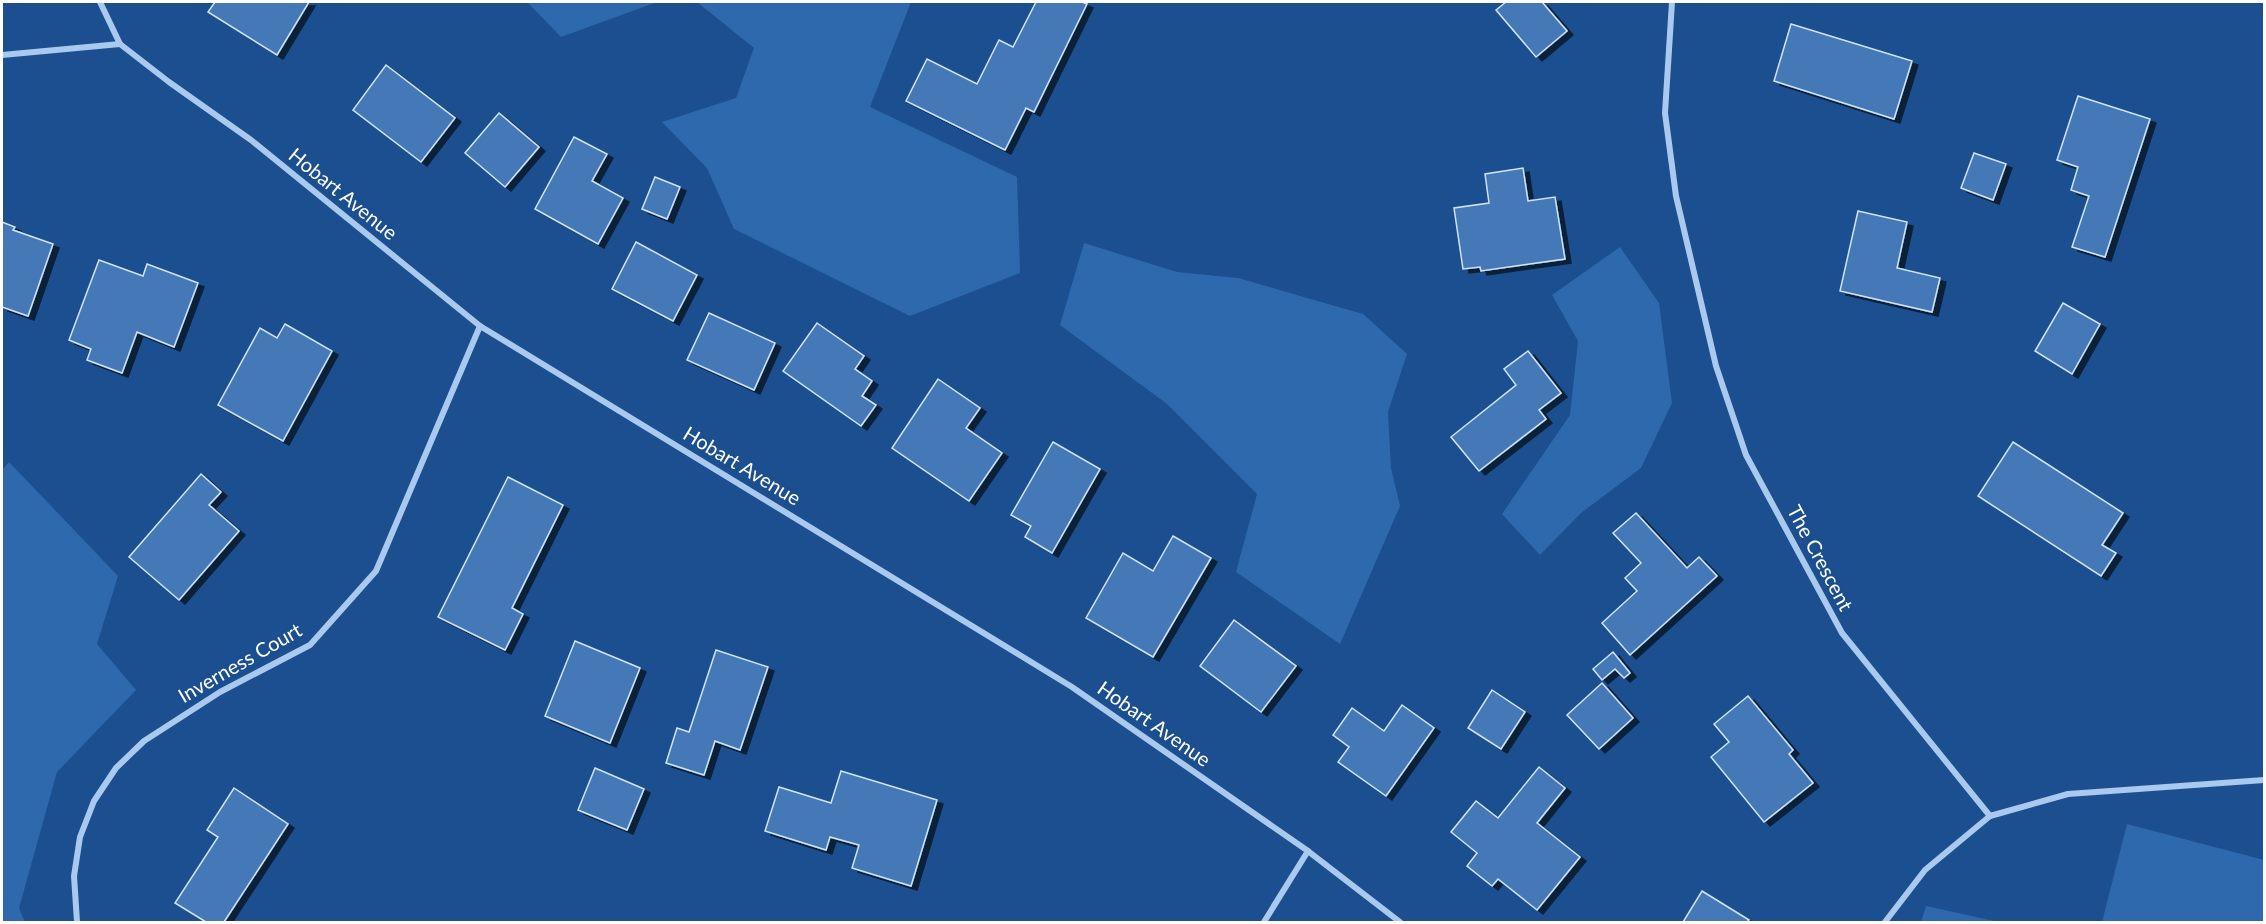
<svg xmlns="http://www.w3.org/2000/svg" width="2266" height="924" font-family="Lato,sans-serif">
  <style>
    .green { fill: #2e69ad }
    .building { fill: #4478b7; stroke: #cfe3fa; stroke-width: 1.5; filter: url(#shadow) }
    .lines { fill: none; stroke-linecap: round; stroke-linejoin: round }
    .minor { stroke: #a9c9ee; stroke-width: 6 }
    .labels { text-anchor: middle; stroke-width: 5; stroke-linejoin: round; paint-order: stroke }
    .street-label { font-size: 20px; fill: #fff; stroke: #1b4f8f }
  </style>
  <defs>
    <filter id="shadow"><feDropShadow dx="6" dy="4" stdDeviation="0" flood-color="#0009"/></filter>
  </defs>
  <rect width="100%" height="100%" fill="#1b4f8f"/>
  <!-- green -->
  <g class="green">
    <polygon points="527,2 657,2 561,37"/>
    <polygon points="697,2 911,2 870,107 1017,177 1020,273 910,316 734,229 707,168 662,122 736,98 754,48"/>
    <polygon points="1084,243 1177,272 1238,278 1363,314 1407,354 1388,412 1391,468 1400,506 1340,644 1236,572 1257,494 1167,404 1060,325"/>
    <polygon points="1620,247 1659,303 1672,403 1641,468 1581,513 1540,555 1502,514 1570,415 1578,341 1552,295"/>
    <polygon points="9,462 118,576 97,644 136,690 57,772 19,908 25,922 2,922 2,470"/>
    <polygon points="2127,824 2264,860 2264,922 2102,922"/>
    <polygon points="1926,906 1999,922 1921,922"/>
  </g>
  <!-- building -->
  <g class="building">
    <polygon points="215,2 309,2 277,55 208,12"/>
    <polygon points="1036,2 1082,2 1087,4 1034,112 1026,108 1005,150 906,101 927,59 977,84 999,40 1013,47"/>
    <polygon points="1506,2 1542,2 1567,31 1536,57 1496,10"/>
    <polygon points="1791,24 1912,61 1894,119 1774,81"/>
    <polygon points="386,65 455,118 421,162 353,110"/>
    <polygon points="2078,96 2150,119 2105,257 2072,247 2089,196 2071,190 2078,167 2057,160"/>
    <polygon points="499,113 539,147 505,187 465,153"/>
    <polygon points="574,137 607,154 592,181 623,198 598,244 535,209"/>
    <polygon points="1974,153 2006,164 1993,200 1961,188"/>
    <polygon points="1523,168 1528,201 1555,197 1565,259 1481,271 1480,267 1463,269 1454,208 1489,203 1485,174"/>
    <polygon points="655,177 680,187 667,219 642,209"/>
    <polygon points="1858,211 1907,222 1897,268 1940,278 1932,312 1840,291"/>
    <polygon points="2,222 15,227 13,230 53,244 28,316 2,307"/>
    <polygon points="636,242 697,275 673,321 612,289"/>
    <polygon points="99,260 143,276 147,264 198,283 174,347 137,332 122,373 87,360 91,349 69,340"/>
    <polygon points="2063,303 2100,324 2072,374 2035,351"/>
    <polygon points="709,313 775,343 754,390 687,360"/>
    <polygon points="817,323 864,356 855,369 872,381 862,396 876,405 861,426 783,371"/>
    <polygon points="285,324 332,351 283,441 218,405 260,328 277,338"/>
    <polygon points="1528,351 1561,393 1539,410 1546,419 1479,471 1451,437 1516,385 1504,369"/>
    <polygon points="938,379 980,408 966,428 1002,453 969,501 892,448"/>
    <polygon points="1053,442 1100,469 1052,553 1025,537 1031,526 1011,515"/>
    <polygon points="2013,442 2123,513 2102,545 2116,553 2101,576 1978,496"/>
    <polygon points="201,474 221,492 209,505 239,531 179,600 129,557"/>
    <polygon points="508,477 563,505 512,608 523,614 505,650 438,617"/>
    <polygon points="1636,513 1687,568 1699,557 1717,576 1630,655 1602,623 1637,591 1625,578 1641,563 1613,533"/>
    <polygon points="1173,536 1211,558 1153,657 1086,618 1123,553 1153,571"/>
    <polygon points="1234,620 1296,666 1261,712 1200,666"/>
    <polygon points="575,641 640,668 610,743 545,716"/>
    <polygon points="716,650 768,667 740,750 715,741 704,775 666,763 677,728 689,732"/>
    <polygon points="1613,652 1630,673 1624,678 1615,669 1602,680 1593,669"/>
    <polygon points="1602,683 1633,718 1599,749 1567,715"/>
    <polygon points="1492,690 1525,712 1501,749 1468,728"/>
    <polygon points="1748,696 1793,750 1789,754 1813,783 1764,822 1711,757 1729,742 1714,724"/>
    <polygon points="1402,705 1434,728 1386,796 1338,762 1349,747 1333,735 1352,708 1384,731"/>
    <polygon points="1539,767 1565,788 1537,823 1580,857 1537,910 1498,879 1492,886 1467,866 1477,853 1451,832 1476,801 1498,818"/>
    <polygon points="595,768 644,789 627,830 578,810"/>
    <polygon points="841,771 937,800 911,886 852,868 859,845 830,837 826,850 765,831 779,787 831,803"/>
    <polygon points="234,788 288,824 224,922 206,922 175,903 218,837 207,830"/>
    <polygon points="1702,891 1749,920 1747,922 1683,922"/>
  </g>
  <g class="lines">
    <!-- minor -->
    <g class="minor">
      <polyline points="100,2 120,44 169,82 251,140 480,326 1072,687 1308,851 1400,922"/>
      <polyline points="1672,2 1665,113 1676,196 1716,366 1746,455 1842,633 1990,816"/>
      <polyline points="2,55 120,44"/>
      <polyline points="77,922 74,876 80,837 94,801 116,768 144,741 220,692 310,645 376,571 480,326"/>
      <polyline points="1264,922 1308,851"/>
      <polyline points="1885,922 1925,870 1990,816 2068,794 2264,780"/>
    </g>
  </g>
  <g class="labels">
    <!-- street labels -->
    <g class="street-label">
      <text transform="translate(343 194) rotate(39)" y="7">Hobart Avenue</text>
      <text transform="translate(742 466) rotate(31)" y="7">Hobart Avenue</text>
      <text transform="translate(1820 558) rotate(62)" y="7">The Crescent</text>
      <text transform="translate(240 663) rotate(-30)" y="7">Inverness Court</text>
      <text transform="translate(1154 724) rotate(35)" y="7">Hobart Avenue</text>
    </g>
  </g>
  <!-- border -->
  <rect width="2266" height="924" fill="none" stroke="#ffffff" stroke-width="6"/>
</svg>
